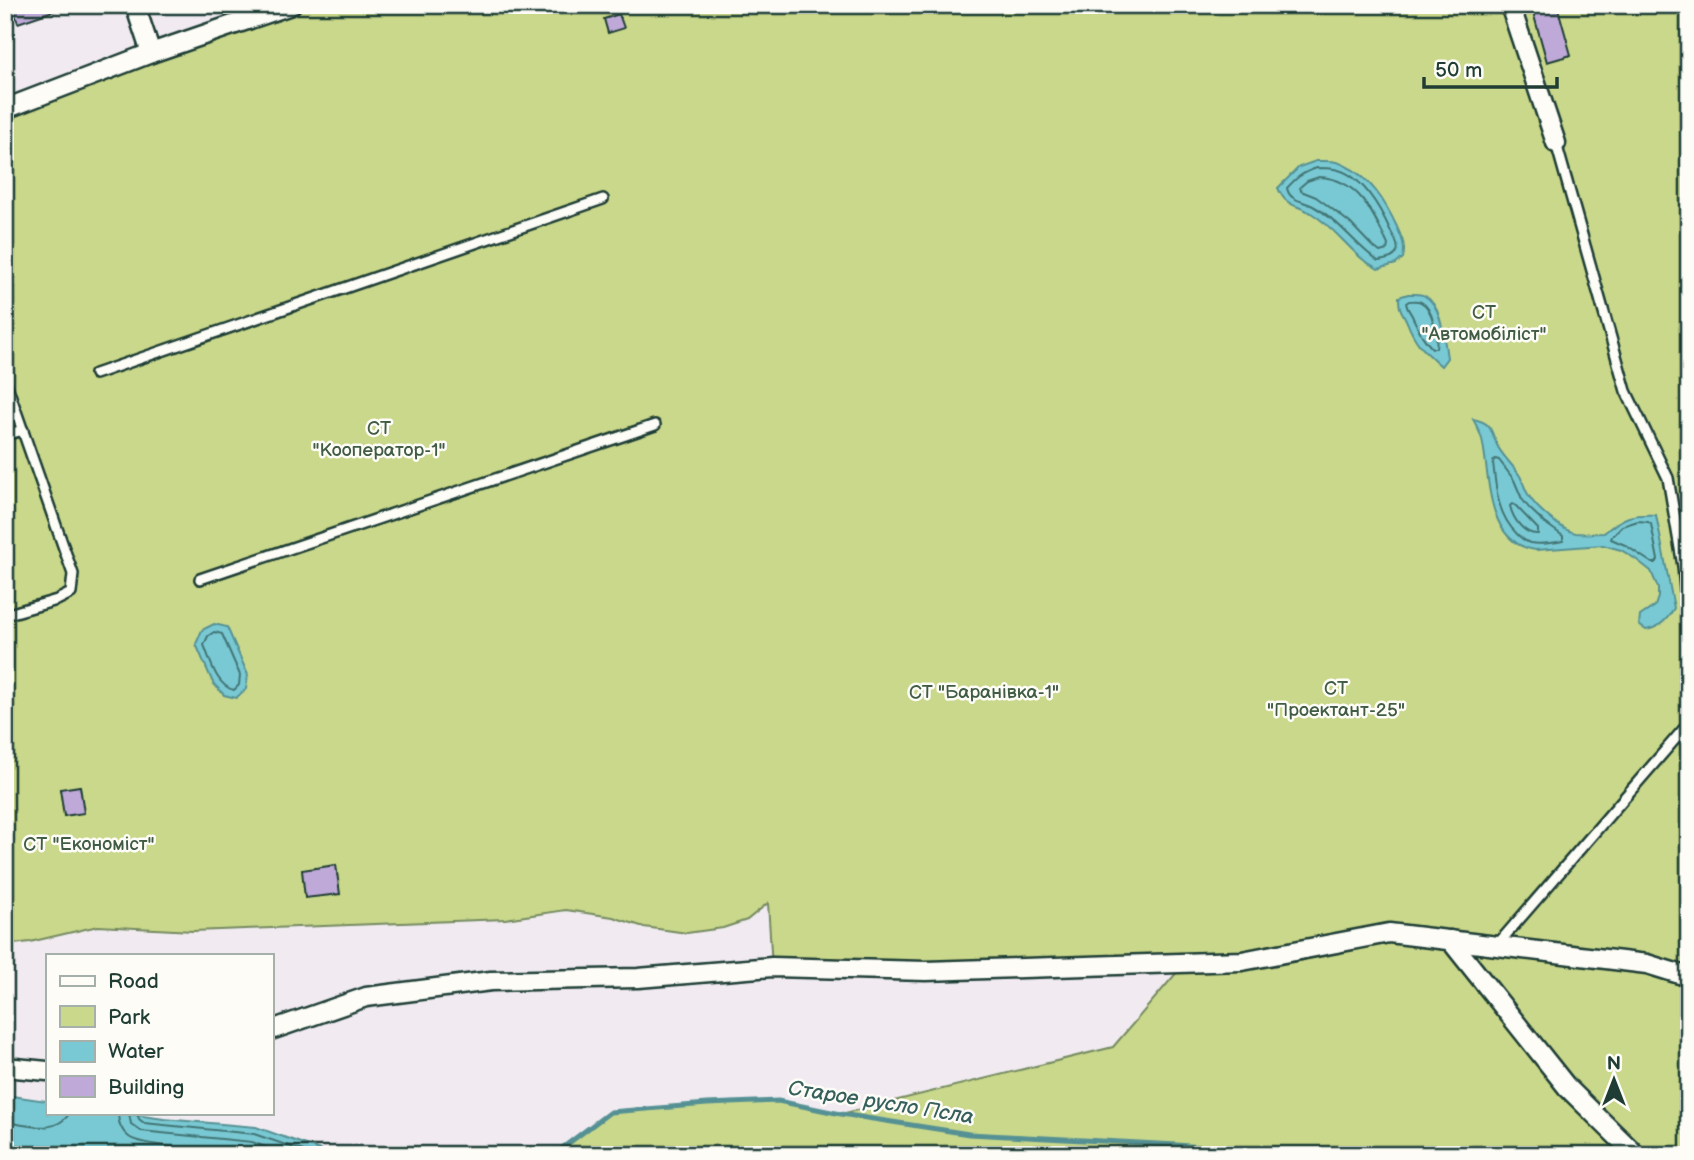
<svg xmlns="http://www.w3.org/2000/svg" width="1694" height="1160" font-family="'Balsamiq Sans',sans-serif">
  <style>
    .green { fill: #cad88b; stroke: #748a60; stroke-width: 2 }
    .water { fill: #79c9d4; stroke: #559194; stroke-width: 2 }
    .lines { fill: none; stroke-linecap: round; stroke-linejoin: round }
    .shore { stroke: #437574; stroke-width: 2 }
    .stream { stroke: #559194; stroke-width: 5 }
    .building { fill: #bfa9d8; stroke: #1f3d34; stroke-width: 2 }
    .lane-casing { stroke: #1f3d34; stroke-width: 14 }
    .street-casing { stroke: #1f3d34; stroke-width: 23 }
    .lane { stroke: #fdfcf7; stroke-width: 9 }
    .street { stroke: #fdfcf7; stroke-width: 18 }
    .labels { text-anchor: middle; stroke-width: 5; stroke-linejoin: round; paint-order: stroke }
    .park-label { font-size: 19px; fill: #415c45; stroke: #fdfcf7 }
    .water-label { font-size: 21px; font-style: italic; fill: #36605c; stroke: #fdfcf7 }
  </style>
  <rect width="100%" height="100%" fill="#f1ebf1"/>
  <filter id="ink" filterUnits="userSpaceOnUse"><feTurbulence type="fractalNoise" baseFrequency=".0143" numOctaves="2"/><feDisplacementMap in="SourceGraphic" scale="14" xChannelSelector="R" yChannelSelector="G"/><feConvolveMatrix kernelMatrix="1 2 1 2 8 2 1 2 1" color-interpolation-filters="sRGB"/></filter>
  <g filter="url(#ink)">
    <!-- green -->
    <polygon class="green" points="291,5 1689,5 1689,1155 553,1155 610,1112 707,1104 778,1101 841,1114 1113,1047 1185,963 772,967 768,903 747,920 723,928 687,933 644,927 613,917 566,910 505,919 193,931 98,926 30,942 5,945 5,109"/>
    <!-- water -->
    <g class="water">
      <path d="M1316 161C1326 161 1335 160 1344 165 1370 177 1385 201 1397 227 1402 238 1406 246 1403 258L1396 264 1378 269C1372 265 1365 262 1360 257 1343 242 1331 225 1311 213 1294 203 1287 208 1278 188L1299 167Z"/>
      <path d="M1408 294C1414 294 1420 293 1425 296 1442 305 1444 340 1447 358L1441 366C1424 350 1416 345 1407 322 1402 310 1399 312 1399 297Z"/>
      <path d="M1473 419C1492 423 1490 429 1497 445 1502 456 1513 465 1520 476 1523 482 1525 490 1529 496 1536 508 1562 531 1576 533 1585 534 1595 533 1604 533 1624 516 1631 514 1656 515L1674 608C1668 619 1659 628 1646 630L1639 625 1640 616 1655 606 1658 597V588L1651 571 1637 560 1621 550 1603 545 1536 550C1487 544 1490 481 1483 444 1482 435 1477 427 1473 419Z"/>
      <polygon points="214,624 227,627 248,675 246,689 236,698 224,695 213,683 196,644 202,630"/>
      <polygon points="5,1095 47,1101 47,1113 122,1113 164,1119 256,1127 334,1155 5,1155"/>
    </g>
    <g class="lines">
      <!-- shore -->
      <g class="shore">
        <path d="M1317 168C1322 168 1328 168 1334 169 1361 173 1381 209 1391 232 1394 237 1400 246 1397 252 1395 259 1384 260 1378 261 1355 245 1339 220 1313 206 1304 201 1289 201 1287 188 1297 177 1302 173 1317 168Z"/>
        <path d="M1319 177C1358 178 1374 214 1388 245L1387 250 1380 252 1371 245 1350 223 1327 205 1316 197 1301 191 1300 187 1307 181Z"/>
        <path d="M1409 301C1413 301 1417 300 1421 302 1433 308 1438 337 1436 348H1432C1422 338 1419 330 1413 318 1411 312 1407 310 1406 303Z"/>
        <path d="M1495 459 1499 460 1514 480 1522 499 1529 508 1545 523 1563 536V541C1553 543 1540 545 1530 543 1524 541 1521 538 1517 534 1497 514 1496 489 1493 462Z"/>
        <path d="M1512 504 1515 505 1538 529V534C1524 535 1513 519 1510 506Z"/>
        <polygon points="1638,521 1648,522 1651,524 1658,560 1656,563 1652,563 1625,545 1611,539 1612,536 1622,526"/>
        <path d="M214 632 222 634 240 675 239 685 234 690C216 686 210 659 204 645L208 636Z"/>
        <path d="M118 1113C118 1122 121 1131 129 1137 144 1148 227 1151 250 1153L256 1155"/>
        <polyline points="129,1113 131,1124 141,1131 252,1142 287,1155"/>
        <polyline points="137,1113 139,1119 144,1123 254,1134 315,1155"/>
        <path d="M5 1122C28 1125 55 1135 70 1113"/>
      </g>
      <!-- stream -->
      <polyline class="stream" points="553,1155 610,1112 707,1104 778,1101 841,1114 969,1134 1177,1145 1294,1155"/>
    </g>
    <!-- building -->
    <g class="building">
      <polygon points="12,5 62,5 62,8 18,23"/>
      <polygon points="1531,5 1557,5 1571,55 1547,62"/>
      <polygon points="619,14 624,28 608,33 604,19"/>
      <polygon points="80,786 84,813 64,816 60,789"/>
      <polygon points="336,865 340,894 305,898 302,870"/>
    </g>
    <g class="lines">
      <defs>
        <g id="lane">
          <polyline points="1556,143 1626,391 1668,478 1683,566 1689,638"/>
          <polyline points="95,374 603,199"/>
          <polyline points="5,380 73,574 71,593 57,600 5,615"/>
          <polyline points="5,435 23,430"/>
          <polyline points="200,579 655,425"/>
          <polyline points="1497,945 1689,723"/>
        </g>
        <g id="street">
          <polyline points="135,5 151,53"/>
          <polyline points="1510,5 1556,143"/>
          <polyline points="5,109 151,53 291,5"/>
          <polyline points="1450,940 1567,1087 1636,1155"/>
          <polyline points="271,1030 366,997 491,981 638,978 772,967 926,971 1242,961 1389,933 1647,964 1689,977"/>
          <polyline points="5,1067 47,1071"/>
        </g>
      </defs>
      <!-- lane casing -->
      <use href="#lane" class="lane-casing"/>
      <!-- street casing -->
      <use href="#street" class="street-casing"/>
      <!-- lane -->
      <use href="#lane" class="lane"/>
      <!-- street -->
      <use href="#street" class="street"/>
    </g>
  </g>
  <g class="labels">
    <!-- park labels -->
    <g class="park-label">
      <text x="1484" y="318">СТ<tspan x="1484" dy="22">"Автомобіліст"</tspan></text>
      <text x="379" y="434">СТ<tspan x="379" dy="22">"Кооператор-1"</tspan></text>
      <text x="1336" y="694">СТ<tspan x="1336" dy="22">"Проектант-25"</tspan></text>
      <text x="984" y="698">СТ "Баранівка-1"</text>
      <text x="89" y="850">СТ "Економіст"</text>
    </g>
    <!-- water labels -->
    <g class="water-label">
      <text transform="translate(881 1102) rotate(9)" y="7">Старое русло Псла</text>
    </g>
  </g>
  <!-- margin -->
  <rect width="1694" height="1160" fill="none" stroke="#fdfcf7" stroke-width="28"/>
  <rect x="14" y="14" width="1666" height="1132" fill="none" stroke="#1f3d34" stroke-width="2.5" filter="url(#ink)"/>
  <!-- legend -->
  <rect x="46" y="954" width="228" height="161" fill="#fdfcf7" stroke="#a4b0a9" stroke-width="2"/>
  <rect x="60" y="976" width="35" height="10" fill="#fdfcf7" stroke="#a4b0a9" stroke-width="2"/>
  <text x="108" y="988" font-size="21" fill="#1f3d34">Road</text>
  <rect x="60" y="1006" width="35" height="21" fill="#cad88b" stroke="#a4b0a9" stroke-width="2"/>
  <text x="108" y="1024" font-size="21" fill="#1f3d34">Park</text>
  <rect x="60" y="1041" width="35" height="21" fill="#79c9d4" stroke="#a4b0a9" stroke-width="2"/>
  <text x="108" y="1058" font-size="21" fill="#1f3d34">Water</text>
  <rect x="60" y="1076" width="35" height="21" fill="#bfa9d8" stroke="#a4b0a9" stroke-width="2"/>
  <text x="108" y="1094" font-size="21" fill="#1f3d34">Building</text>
  <!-- north arrow -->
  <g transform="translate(1614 1080)" stroke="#fdfcf7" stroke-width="5" paint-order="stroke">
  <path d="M0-5L12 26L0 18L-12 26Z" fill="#1f3d34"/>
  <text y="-10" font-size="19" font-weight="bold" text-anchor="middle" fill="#1f3d34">N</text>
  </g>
  <!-- scale -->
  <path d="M1424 77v10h133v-10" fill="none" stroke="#1f3d34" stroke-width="3.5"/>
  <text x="1435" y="77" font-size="21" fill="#1f3d34" stroke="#fdfcf7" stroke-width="5" paint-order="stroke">50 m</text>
</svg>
